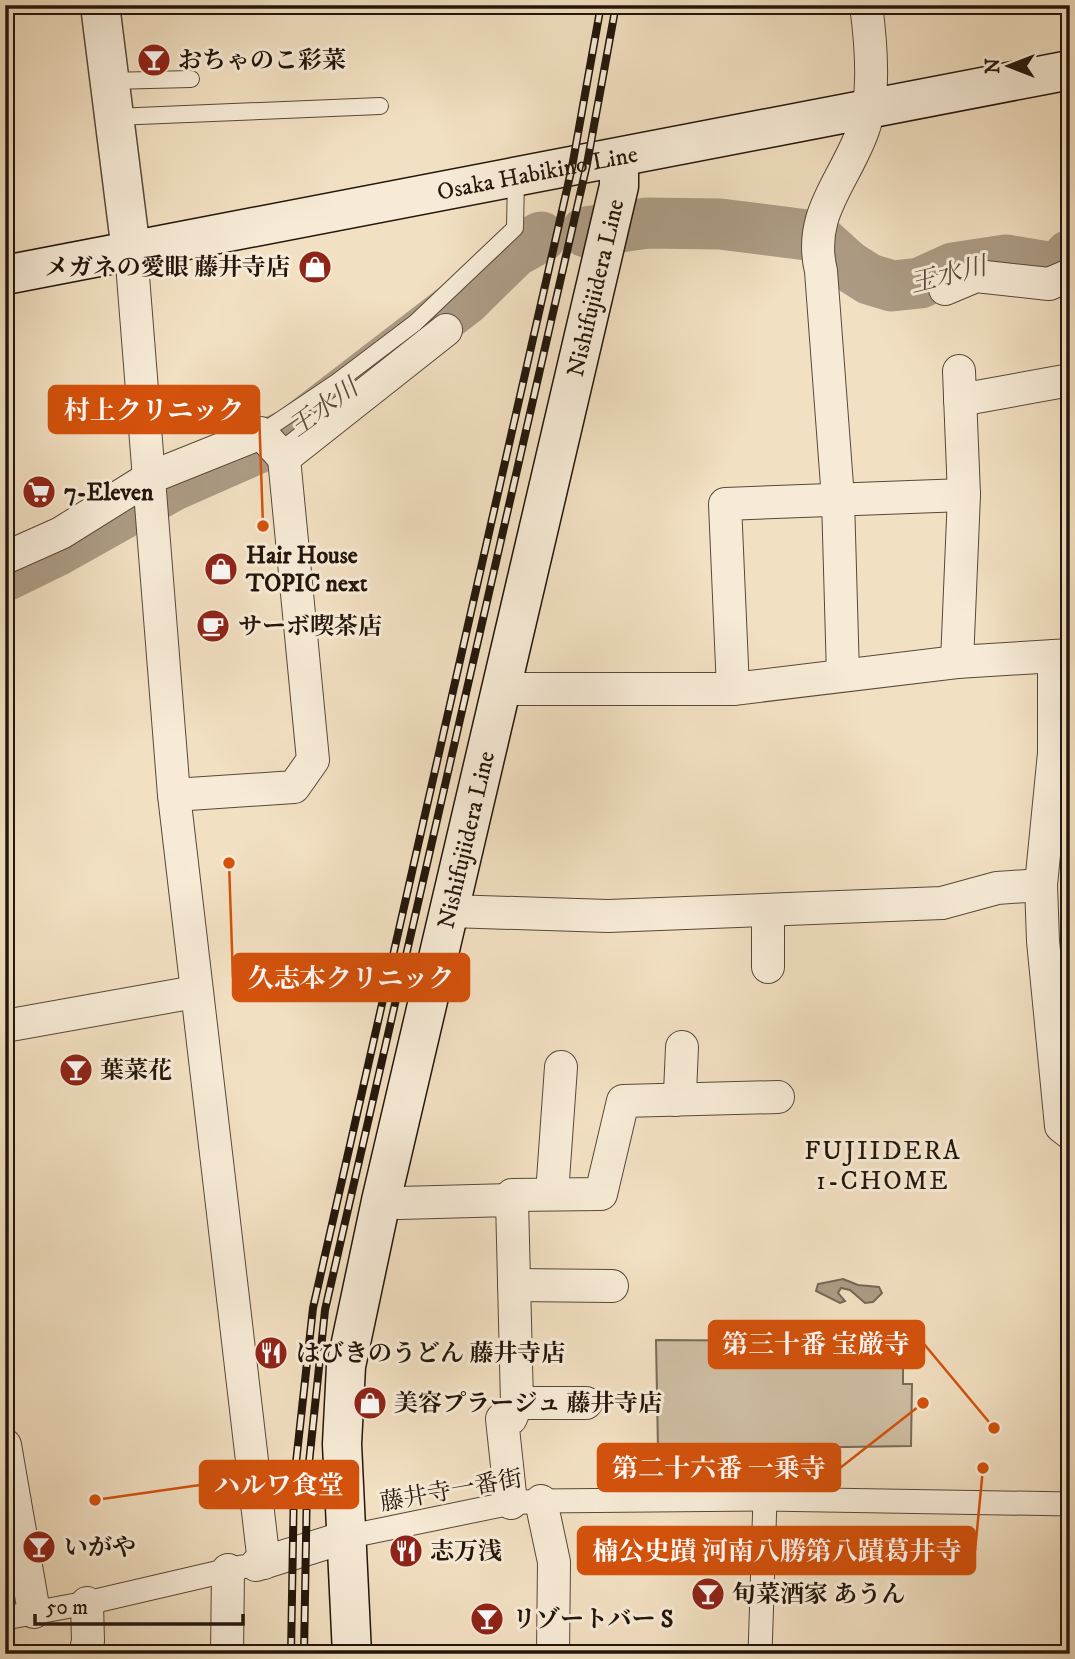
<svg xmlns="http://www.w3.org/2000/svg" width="1075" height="1659" viewBox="0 0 1075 1659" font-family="'IM FELL DW Pica','Noto Serif JP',serif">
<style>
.green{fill:#cfbea3;stroke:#796a57;stroke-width:2}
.water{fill:#ac9b84;stroke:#756654;stroke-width:2}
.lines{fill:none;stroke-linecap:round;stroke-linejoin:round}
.river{stroke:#ac9b84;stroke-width:51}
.service-casing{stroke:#574839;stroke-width:18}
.pedestrian-casing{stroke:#574839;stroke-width:25}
.minor-casing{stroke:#574839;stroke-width:34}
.tertiary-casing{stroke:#574839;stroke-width:41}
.secondary-casing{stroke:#23160b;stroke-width:41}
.service{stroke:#f7ebd7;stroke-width:16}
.pedestrian{stroke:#f7ebd7;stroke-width:23}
.minor{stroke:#f7ebd7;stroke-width:32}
.tertiary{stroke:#f7ebd7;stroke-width:38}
.secondary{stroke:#f7ebd7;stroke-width:38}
.rail-casing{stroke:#23160b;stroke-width:8}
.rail{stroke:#f7ebd7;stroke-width:5;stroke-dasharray:16;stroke-linecap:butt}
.labels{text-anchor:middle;stroke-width:6;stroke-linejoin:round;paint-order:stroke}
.poi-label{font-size:24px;font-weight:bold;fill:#23160b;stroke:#f7ebd7;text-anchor:start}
.street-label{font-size:24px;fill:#23160b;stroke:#f7ebd7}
.water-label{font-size:26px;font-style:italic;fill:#5a4b3b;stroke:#f7ebd7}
.neighbourhood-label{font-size:26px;letter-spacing:2px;fill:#23160b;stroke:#f7ebd7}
.leader{fill:none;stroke:#d4520c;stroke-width:2.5}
.callout-dot{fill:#d4520c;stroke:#f7ebd7;stroke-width:2.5}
.callout{fill:#d4520c;stroke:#d4520c;stroke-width:2.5}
.callout-label{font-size:26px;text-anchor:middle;font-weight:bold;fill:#fff}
</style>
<rect width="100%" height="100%" fill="#f2e0c2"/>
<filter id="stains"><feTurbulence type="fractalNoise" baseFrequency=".00286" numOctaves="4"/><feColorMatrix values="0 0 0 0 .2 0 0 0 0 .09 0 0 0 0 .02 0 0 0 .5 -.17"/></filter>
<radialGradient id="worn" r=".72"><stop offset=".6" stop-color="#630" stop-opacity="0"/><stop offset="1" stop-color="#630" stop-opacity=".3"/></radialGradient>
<path class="green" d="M 656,1340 L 903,1342 L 903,1384 L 912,1384 L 911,1446 L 658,1450 Z"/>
<path class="water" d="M 843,1279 L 858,1285 L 879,1287 L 882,1293 L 873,1302 L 865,1303 L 850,1290 L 841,1288 L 838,1293 L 845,1301 L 840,1303 L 816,1291 L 818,1284 Z"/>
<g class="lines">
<g class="river">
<path d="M 586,232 L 647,223 L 720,224 L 815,236 L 847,265 L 869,279 L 892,286 L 920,283 L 953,268 L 1006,260 L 1047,267 L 1061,265 L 1070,255"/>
<path d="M 5,576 L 58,550 L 172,486 L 292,433 L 465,300 L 514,252 L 541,237"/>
</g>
<defs>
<g id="service">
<path d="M 109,81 L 191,79"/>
<path d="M 114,117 L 380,106"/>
<path d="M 261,433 L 337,382 L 415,323 L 515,228 L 516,177"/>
</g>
<g id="pedestrian">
<path d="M 346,1537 L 511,1503 L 541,1501 L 765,1499 L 1070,1504"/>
<path d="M 5,1618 L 87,1603 L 242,1567"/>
<path d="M 760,1654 L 765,1499"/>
</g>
<g id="minor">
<path d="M 131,251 L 174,795 L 264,1563"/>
<path d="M 945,289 L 976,276 L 1049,284 L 1070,275"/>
<path d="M 960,400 L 1070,380"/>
<path d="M 5,558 L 61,533 L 149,478 L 261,433 L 284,458"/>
<path d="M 957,662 L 964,495 L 959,371"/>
<path d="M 843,675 L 838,499 L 821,271 C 807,214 845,181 863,130 C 876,95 871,42 866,5"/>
<path d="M 501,689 L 733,689 L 957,662 L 1070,655"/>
<path d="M 733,689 L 725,504 L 964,495"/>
<path d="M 174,795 L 294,787 L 313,760 L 284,458 L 446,330"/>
<path d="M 1041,885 L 1054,753 L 1054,656"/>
<path d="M 768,910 L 768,967"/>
<path d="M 450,911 L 608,916 L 942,903 L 997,888 L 1041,885 L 1043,941 L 1061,1126 L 1070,1133"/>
<path d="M 5,1026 L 195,992"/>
<path d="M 675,1100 L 680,1093 L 682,1047"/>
<path d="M 552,1194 L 561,1067"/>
<path d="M 512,1200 L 512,1195 L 601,1194 L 623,1101 L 778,1097"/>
<path d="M 381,1201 L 400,1203 L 512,1200 L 517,1403 L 511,1418 L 502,1419 L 511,1503"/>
<path d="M 514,1285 L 612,1286"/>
<path d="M 517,1403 L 586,1403"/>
<path d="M 5,1445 L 34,1612"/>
<path d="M 541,1501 L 554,1562 L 553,1654"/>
<path d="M 256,1565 L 346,1537"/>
<path d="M 85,1654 L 88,1641 L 87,1603"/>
<path d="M 227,1654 L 228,1570"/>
</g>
<path id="tertiary" d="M 100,5 L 131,251"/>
<g id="secondary">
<path id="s1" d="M 5,275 L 1070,70"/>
<path id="s2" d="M 352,1654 L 342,1444 L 346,1366 L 381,1201 L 619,186 L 619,158"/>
</g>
</defs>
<use href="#service" class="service-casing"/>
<use href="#pedestrian" class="pedestrian-casing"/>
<use href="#minor" class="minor-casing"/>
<use href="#tertiary" class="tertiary-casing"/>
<use href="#secondary" class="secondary-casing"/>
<use href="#service" class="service"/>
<use href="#pedestrian" class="pedestrian"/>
<use href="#minor" class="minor"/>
<use href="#tertiary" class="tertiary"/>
<use href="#secondary" class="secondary"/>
<defs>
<g id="rail">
<path d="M 291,1654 L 294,1481 L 313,1308 L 572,167 L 601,5"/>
<path d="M 304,1654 L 307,1482 L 325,1310 L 587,164 L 616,5"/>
</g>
</defs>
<use href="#rail" class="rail-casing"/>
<use href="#rail" class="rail"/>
</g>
<defs>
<symbol id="bar-disc" viewBox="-11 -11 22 22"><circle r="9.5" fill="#8f2418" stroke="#f7ebd7"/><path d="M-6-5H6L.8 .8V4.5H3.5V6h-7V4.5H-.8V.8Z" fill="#fff"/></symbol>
<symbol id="shop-disc" viewBox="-11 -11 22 22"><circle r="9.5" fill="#8f2418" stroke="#f7ebd7"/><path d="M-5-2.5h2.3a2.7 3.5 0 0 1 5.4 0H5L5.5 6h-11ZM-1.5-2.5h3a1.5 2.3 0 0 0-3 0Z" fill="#fff"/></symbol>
<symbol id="supermarket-disc" viewBox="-11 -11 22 22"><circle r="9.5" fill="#8f2418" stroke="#f7ebd7"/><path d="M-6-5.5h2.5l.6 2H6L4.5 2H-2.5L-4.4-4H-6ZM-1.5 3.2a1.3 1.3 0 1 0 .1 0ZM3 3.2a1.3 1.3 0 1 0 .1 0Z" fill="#fff"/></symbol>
<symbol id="cafe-disc" viewBox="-11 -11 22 22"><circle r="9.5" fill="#8f2418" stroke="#f7ebd7"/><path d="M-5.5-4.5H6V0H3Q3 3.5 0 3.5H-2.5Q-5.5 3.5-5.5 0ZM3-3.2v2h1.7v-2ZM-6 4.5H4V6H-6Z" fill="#fff"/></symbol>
<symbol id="restaurant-disc" viewBox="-11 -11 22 22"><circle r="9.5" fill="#8f2418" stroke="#f7ebd7"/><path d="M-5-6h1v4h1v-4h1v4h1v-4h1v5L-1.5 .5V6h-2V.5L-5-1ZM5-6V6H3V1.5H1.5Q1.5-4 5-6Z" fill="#fff"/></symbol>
</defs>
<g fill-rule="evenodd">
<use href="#bar-disc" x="135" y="41" width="38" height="38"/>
<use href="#shop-disc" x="296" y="248" width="38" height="38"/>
<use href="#supermarket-disc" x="20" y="473" width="38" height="38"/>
<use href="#shop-disc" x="202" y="550" width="38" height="38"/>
<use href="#cafe-disc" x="194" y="607" width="38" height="38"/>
<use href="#bar-disc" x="57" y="1051" width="38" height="38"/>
<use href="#restaurant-disc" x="252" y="1334" width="38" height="38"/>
<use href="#shop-disc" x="351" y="1384" width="38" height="38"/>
<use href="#bar-disc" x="20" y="1528" width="38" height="38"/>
<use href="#restaurant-disc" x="387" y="1532" width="38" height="38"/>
<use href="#bar-disc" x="689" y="1575" width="38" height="38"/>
<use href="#bar-disc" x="468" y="1600" width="38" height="38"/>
</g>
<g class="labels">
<g class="poi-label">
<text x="178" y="68">おちゃのこ彩菜</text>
<text x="290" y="275" text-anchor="end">メガネの愛眼 藤井寺店</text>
<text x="64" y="500">7-Eleven</text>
<text x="246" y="563">Hair House<tspan x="246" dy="28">TOPIC next</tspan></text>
<text x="238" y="634">サーボ喫茶店</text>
<text x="100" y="1078">葉菜花</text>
<text x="296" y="1361">はびきのうどん 藤井寺店</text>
<text x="394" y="1411">美容プラージュ 藤井寺店</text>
<text x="64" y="1555">いがや</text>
<text x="430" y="1559">志万浅</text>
<text x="732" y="1602">旬菜酒家 あうん</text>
<text x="512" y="1627">リゾートバー S</text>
</g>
<g class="street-label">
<text dy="8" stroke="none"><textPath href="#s1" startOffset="542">Osaka Habikino Line</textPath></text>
<text dy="8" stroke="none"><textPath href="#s2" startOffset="1395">Nishifujiidera Line</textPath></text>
<text dy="8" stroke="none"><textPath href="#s2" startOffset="828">Nishifujiidera Line</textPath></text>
<text transform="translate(451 1490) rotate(-10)" y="8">藤井寺一番街</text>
</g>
<g class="water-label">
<text transform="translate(948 274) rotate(-14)" y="9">王水川</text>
<text transform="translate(323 407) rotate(-36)" y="9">王水川</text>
</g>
<g class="neighbourhood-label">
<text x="883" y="1159">FUJIIDERA<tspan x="883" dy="30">1-CHOME</tspan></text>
</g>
</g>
<path class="leader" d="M263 526L259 410M229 863L233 978M994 1428L924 1344M923 1403L840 1468M95 1500L200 1485M983 1468L975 1551"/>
<g class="callout-dot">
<circle cx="263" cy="526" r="7"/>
<circle cx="229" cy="863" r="7"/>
<circle cx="994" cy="1428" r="7"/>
<circle cx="923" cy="1403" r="7"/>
<circle cx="95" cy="1500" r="7"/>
<circle cx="983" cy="1468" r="7"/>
</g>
<g class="callout">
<rect x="49" y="386" width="210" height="47" rx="7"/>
<rect x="233" y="954" width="236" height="47" rx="7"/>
<rect x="709" y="1321" width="215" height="47" rx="7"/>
<rect x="598" y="1444" width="242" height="47" rx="7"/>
<rect x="200" y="1461" width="158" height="47" rx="7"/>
<rect x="578" y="1527" width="397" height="47" rx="7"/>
</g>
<g class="callout-label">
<text x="154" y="419">村上クリニック</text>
<text x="351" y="987">久志本クリニック</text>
<text x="816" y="1353">第三十番 宝厳寺</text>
<text x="719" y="1477">第二十六番 一乗寺</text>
<text x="279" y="1494">ハルワ食堂</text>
<text x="777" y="1560">楠公史蹟 河南八勝第八蹟葛井寺</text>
</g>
<rect width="1075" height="1659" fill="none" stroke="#f2e0c2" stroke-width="28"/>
<rect x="7" y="7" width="1061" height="1645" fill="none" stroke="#23160b" stroke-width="3.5"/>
<rect x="14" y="14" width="1047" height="1631" fill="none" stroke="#23160b" stroke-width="2"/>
<g transform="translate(1009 66) rotate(270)" stroke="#f7ebd7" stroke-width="5" paint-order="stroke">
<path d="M0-5L12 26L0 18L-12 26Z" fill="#23160b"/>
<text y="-10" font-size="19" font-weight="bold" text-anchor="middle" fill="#23160b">N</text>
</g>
<path d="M35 1614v10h208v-10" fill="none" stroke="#23160b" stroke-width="3.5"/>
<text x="46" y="1614" font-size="21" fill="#23160b" stroke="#f7ebd7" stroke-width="5" paint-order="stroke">50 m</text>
<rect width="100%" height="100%" filter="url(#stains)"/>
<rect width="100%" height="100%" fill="url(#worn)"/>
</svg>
